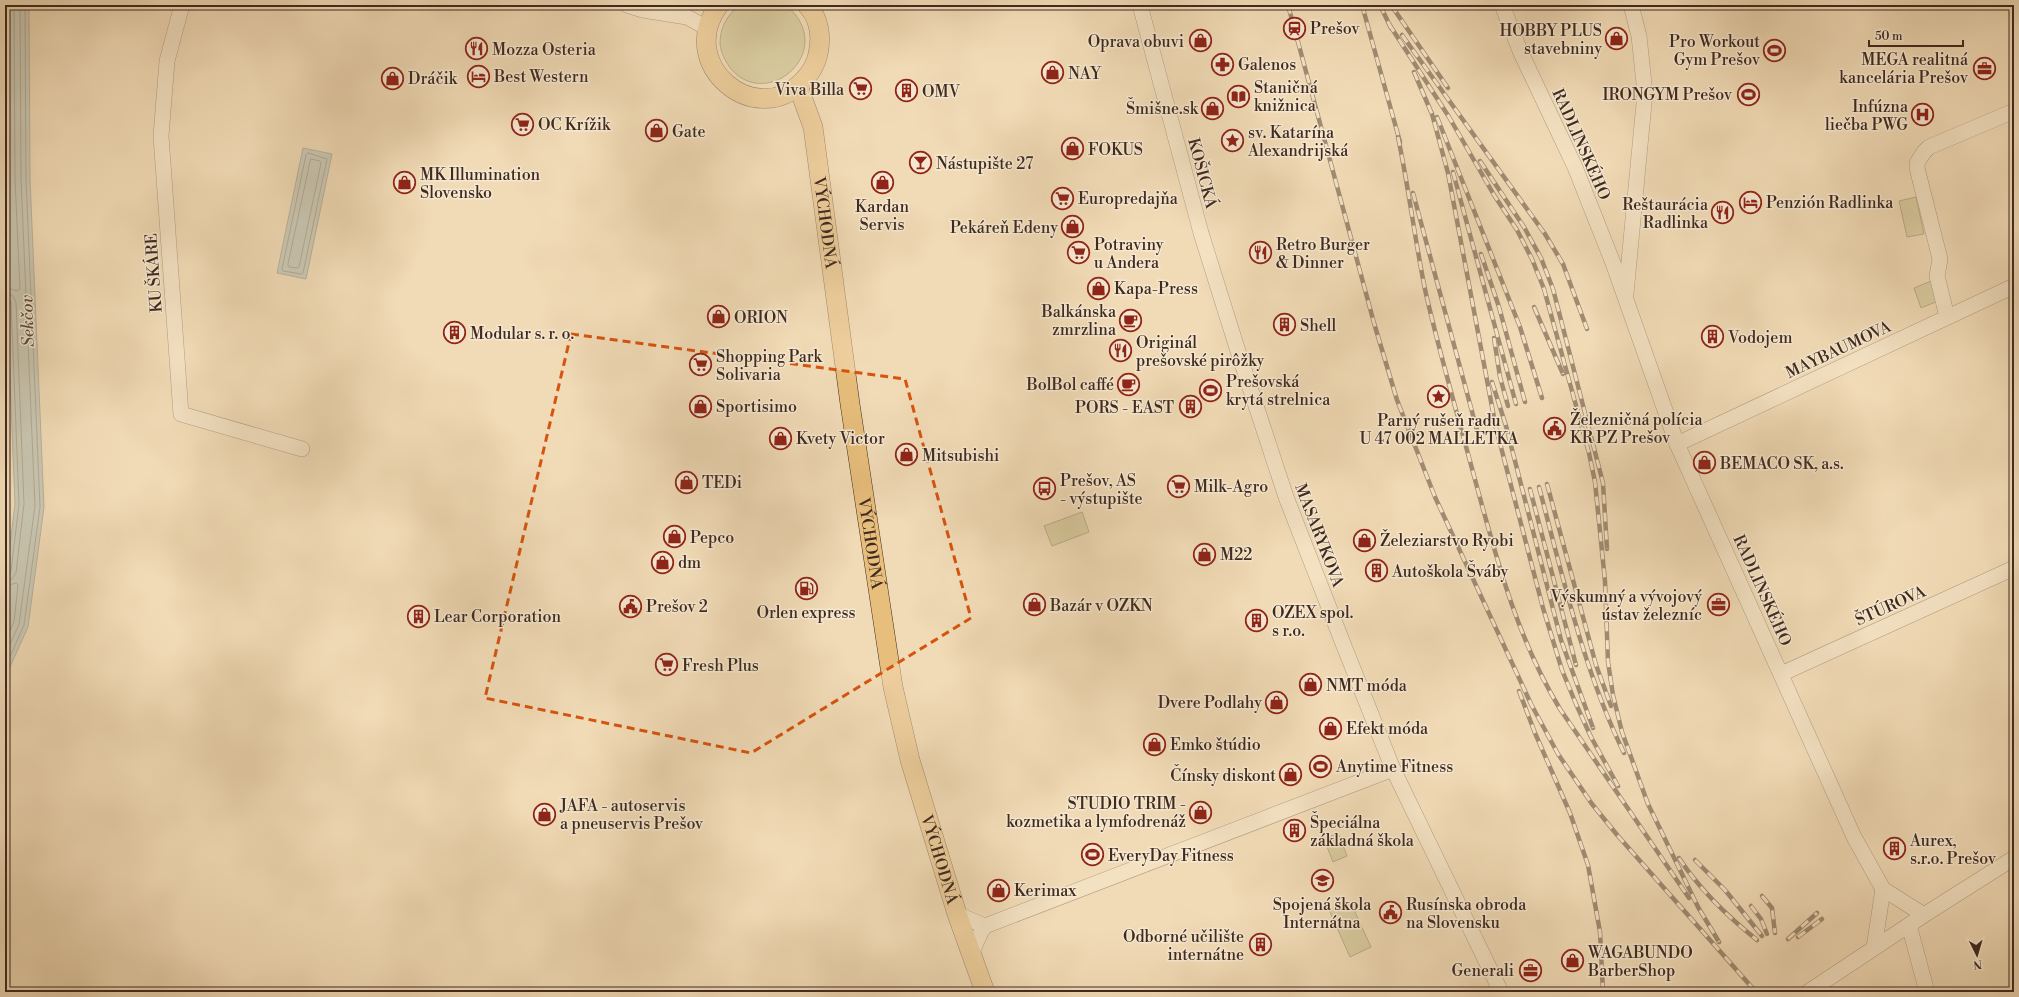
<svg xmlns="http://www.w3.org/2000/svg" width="2019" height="997" viewBox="0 0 2019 997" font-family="'Libre Bodoni',serif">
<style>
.green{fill:#c1be8a;stroke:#807455}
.water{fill:#9fb8b9;stroke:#797f7c}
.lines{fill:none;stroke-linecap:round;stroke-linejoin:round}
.shore{stroke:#6f716c;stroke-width:1}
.minor-casing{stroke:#6c5646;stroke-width:16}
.major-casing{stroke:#3f2a20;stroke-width:20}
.minor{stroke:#f6e8d0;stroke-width:15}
.major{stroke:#e8be7c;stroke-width:19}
.rail-casing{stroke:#3f2a20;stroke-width:4.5}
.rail{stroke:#f6e8d0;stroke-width:3;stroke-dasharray:9;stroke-linecap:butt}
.marked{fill:none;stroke:#d7540e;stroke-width:3;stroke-dasharray:8 5;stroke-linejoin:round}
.labels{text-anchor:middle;stroke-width:3;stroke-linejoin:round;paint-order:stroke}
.poi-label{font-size:16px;fill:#3f2a20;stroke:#f6e8d0;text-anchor:start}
.street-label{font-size:16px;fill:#3f2a20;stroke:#f6e8d0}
.water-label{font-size:17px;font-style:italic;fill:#574e46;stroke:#f6e8d0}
</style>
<rect width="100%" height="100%" fill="#f1dbb7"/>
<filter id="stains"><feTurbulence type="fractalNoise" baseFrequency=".005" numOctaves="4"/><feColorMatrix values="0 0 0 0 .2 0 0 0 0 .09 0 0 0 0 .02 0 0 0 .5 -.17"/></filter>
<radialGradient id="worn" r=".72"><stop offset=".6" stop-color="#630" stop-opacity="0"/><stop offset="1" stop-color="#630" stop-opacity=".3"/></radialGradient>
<g class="green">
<path d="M 740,5 L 786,5 C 839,50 768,112 731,69 C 725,61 721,53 720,44 C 720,27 727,15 740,5 Z"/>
<path d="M 1916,197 L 1924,234 L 1907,237 L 1899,201 Z"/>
<path d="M 1931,281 L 1938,301 L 1921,308 L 1914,288 Z"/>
<path d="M 1082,512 L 1089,532 L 1052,546 L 1044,526 Z"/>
<path d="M 1338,833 L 1347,856 L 1333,862 L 1324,839 Z"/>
<path d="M 1350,901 L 1371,947 L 1350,957 L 1329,910 Z"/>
</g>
<g class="water">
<path d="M 5,5 L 29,5 L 30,179 L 44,507 L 28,627 L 5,678 L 5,586 L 15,504 L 5,254 Z"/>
<path d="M 303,148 L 332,154 L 306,279 L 277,273 Z"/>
</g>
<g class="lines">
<g class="shore">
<path d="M 308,153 L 327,159 L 303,273 L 301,274 L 283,271 L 282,269 L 306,155 Z"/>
<path d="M 311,159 L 320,161 L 321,163 L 299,267 L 297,268 L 289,267 L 288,265 Z"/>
<path d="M 5,287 L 17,291 L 20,289 L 15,179 L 14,5"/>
<path d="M 5,293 L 12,295 L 16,302 L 24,504 L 16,573 L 12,579 L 5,580"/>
<path d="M 5,298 L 9,299 L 11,302 L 19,504 L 11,571 L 9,575 L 5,575"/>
<path d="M 5,586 L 16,583 L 18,585 L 14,622 L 5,641"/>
<path d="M 5,656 L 19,624 L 35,506 L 21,179 L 20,5"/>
<path d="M 5,668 L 24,625 L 40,507 L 26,179 L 25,5"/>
</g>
<defs>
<g id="minor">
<path d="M 182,5 L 167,61 L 161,136 L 181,414 L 302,449"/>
<path d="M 627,5 L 643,10 L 687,17 L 707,28"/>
<path d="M 1140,5 L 1201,233 L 1237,348 L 1286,497 L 1344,646 L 1393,769 L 1501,992"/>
<path d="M 1502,5 L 1521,53 L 1575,167 L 1613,263 L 1677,444 L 1854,837 L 1883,889 L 1924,915"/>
<path d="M 1626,293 L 1645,93 L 1639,36 L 1631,5"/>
<path d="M 1947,317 L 1937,276 L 1940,259 L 1917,168 L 1917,163 L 1924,152 L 1929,147 L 2014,111"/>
<path d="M 1677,444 L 2014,286"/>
<path d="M 1781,674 L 2014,568"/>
<path d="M 957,914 L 985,926 L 1393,769"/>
<path d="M 1909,925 L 1927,992"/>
<path d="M 1874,948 L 1883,889"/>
<path d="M 971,954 L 981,932 L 985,926"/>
<path d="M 1808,992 L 1924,915 L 2014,858"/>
</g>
<g id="major">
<path d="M 719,5 C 675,64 755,130 802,82 C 810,74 816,65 818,54 C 822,36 819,18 807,5"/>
<path id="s1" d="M 798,86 L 813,127 L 850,404 L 893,687 L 910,760 L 957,914 L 985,992"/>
</g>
</defs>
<use href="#minor" class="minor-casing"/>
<use href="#major" class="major-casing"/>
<use href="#minor" class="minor"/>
<use href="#major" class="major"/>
<defs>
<g id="rail">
<path d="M 1288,5 L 1374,323 L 1397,400 L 1435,497 L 1531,704 L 1558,754 L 1592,804 L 1618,836 L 1756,992"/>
<path d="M 1362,5 L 1400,142"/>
<path d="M 1380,5 L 1391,28"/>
<path d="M 1391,5 L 1448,88"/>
<path d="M 1389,24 L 1449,117 L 1494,195 L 1517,230 L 1532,259 L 1544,289 L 1589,453 L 1595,482 L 1605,581 L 1608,662 L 1613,695 L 1622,732 L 1648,804 L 1698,907 L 1719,942"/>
<path d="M 1402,35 L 1545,234 L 1563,264 L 1587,329"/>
<path d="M 1414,72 L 1432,114 L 1448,173 L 1496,428 L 1543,608 L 1562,670 L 1576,704 L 1591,737 L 1618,786"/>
<path d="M 1437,117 L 1520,327 L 1542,398"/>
<path d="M 1398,137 C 1409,189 1415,242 1426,294 C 1441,359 1460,423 1477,487 C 1498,564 1518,640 1560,709 L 1689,898"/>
<path d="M 1480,161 L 1524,227 L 1541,258 L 1553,289 L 1603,483 L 1607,549"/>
<path d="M 1453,172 L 1516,404"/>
<path d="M 1413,193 L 1477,430"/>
<path d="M 1481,254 L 1499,307 L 1525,402"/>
<path d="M 1534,307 L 1563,374"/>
<path d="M 1494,338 L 1500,377 L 1508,406"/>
<path d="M 1492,382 L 1506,426 L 1561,640 L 1593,728"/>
<path d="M 1547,484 L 1596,665 L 1611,706"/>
<path d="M 1539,487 C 1563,577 1583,669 1624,753"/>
<path d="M 1530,489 L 1576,665"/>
<path d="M 1519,691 L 1535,733 L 1570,813 L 1588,865 L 1600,932 L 1603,992"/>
<path d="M 1679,858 C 1700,890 1727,916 1757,940"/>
<path d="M 1695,860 L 1725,890 L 1762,936"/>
<path d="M 1762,896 L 1772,908 L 1775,933"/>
<path d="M 1751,906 L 1761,919 L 1767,934"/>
<path d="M 1798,937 L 1822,919"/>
<path d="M 1788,939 L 1817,913"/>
</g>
</defs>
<use href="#rail" class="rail-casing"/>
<use href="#rail" class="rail"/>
</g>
<path d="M0 0H2019V997H0ZM 571,334 L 905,379 L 971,618 L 751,753 L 485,698 Z" fill="#f1dbb7" fill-opacity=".55" fill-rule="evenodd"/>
<path class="marked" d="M 571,334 L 905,379 L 971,618 L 751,753 L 485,698 Z"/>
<defs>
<symbol id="station-ring" viewBox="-11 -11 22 22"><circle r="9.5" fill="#f6e8d0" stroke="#8f2418" stroke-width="1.5"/><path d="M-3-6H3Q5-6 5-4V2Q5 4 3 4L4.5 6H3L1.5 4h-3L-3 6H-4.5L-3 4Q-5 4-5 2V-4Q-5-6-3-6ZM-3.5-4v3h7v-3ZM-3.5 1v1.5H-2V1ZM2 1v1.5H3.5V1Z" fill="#8f2418"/></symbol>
<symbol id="shop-ring" viewBox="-11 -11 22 22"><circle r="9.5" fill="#f6e8d0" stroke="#8f2418" stroke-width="1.5"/><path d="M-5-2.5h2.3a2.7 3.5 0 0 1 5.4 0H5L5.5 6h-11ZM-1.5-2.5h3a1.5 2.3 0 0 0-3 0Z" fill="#8f2418"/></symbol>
<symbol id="restaurant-ring" viewBox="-11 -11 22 22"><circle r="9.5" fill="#f6e8d0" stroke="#8f2418" stroke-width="1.5"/><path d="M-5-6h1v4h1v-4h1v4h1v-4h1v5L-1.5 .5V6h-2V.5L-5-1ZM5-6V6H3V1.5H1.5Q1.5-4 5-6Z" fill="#8f2418"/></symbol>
<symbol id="stadium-ring" viewBox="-11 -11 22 22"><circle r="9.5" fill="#f6e8d0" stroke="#8f2418" stroke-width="1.5"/><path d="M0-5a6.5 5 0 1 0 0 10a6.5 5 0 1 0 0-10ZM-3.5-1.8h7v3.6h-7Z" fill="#8f2418"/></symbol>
<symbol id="pharmacy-ring" viewBox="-11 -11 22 22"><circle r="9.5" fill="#f6e8d0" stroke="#8f2418" stroke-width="1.5"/><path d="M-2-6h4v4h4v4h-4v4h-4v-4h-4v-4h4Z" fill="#8f2418"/></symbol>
<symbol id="office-ring" viewBox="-11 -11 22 22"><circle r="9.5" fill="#f6e8d0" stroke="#8f2418" stroke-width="1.5"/><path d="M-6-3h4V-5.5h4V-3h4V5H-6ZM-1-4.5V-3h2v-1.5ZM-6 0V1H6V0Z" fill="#8f2418"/></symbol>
<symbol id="hotel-ring" viewBox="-11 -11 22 22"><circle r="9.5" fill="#f6e8d0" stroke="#8f2418" stroke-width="1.5"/><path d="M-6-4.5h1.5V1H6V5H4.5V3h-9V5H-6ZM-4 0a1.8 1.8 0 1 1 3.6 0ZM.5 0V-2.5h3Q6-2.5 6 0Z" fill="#8f2418"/></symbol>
<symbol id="supermarket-ring" viewBox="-11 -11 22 22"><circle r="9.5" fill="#f6e8d0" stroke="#8f2418" stroke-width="1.5"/><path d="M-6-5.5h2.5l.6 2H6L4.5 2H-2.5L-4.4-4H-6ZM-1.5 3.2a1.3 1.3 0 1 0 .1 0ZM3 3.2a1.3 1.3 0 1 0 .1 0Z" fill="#8f2418"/></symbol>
<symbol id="building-ring" viewBox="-11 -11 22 22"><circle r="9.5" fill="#f6e8d0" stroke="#8f2418" stroke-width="1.5"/><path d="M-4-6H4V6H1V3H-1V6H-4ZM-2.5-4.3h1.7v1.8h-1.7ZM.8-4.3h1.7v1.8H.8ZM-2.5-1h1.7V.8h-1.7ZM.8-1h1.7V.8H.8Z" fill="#8f2418"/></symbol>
<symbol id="library-ring" viewBox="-11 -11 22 22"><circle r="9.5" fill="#f6e8d0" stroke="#8f2418" stroke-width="1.5"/><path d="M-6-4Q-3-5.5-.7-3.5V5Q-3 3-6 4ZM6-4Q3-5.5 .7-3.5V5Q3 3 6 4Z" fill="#8f2418"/></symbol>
<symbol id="hospital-ring" viewBox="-11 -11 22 22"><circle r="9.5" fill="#f6e8d0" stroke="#8f2418" stroke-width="1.5"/><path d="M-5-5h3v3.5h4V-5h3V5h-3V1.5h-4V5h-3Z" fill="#8f2418"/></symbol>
<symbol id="sight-ring" viewBox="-11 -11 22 22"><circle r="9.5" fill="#f6e8d0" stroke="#8f2418" stroke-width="1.5"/><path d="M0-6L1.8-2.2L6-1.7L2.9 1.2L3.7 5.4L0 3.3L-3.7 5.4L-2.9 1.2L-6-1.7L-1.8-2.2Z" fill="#8f2418"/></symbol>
<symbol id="bar-ring" viewBox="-11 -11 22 22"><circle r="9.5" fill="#f6e8d0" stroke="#8f2418" stroke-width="1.5"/><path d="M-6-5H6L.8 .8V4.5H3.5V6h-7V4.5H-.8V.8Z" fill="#8f2418"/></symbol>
<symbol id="cafe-ring" viewBox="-11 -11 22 22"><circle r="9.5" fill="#f6e8d0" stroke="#8f2418" stroke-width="1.5"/><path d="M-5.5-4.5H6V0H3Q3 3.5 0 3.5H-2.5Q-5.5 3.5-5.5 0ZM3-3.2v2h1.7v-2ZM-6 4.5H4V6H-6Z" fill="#8f2418"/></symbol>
<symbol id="civic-ring" viewBox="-11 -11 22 22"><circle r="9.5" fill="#f6e8d0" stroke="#8f2418" stroke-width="1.5"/><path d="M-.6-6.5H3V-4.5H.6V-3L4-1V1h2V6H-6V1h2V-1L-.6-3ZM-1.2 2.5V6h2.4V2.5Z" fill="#8f2418"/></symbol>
<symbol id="bus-ring" viewBox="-11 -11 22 22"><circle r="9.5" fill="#f6e8d0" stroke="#8f2418" stroke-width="1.5"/><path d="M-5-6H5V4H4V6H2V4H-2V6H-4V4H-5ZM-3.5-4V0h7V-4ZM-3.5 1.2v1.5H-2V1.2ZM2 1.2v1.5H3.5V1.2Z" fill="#8f2418"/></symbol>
<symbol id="fuel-ring" viewBox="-11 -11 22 22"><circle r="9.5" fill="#f6e8d0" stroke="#8f2418" stroke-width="1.5"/><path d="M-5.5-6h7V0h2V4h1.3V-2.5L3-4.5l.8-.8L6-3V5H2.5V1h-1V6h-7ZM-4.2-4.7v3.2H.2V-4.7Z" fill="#8f2418"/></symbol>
<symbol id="school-ring" viewBox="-11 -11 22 22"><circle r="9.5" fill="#f6e8d0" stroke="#8f2418" stroke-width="1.5"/><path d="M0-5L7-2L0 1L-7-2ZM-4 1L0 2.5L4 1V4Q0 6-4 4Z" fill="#8f2418"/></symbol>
</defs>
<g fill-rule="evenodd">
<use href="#station-ring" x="1282" y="16" width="25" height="25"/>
<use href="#shop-ring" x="1604" y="26" width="25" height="25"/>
<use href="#shop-ring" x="1188" y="28" width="25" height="25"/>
<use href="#restaurant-ring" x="464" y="36" width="25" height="25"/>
<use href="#stadium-ring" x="1762" y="38" width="25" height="25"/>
<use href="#pharmacy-ring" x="1210" y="52" width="25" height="25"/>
<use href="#office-ring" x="1972" y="56" width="25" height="25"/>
<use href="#shop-ring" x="1040" y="60" width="25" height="25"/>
<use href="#hotel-ring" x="466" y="64" width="25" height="25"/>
<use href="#shop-ring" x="380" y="66" width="25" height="25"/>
<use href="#supermarket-ring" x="848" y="76" width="25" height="25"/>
<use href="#building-ring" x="894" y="78" width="25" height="25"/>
<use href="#stadium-ring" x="1736" y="82" width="25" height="25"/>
<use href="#library-ring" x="1226" y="84" width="25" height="25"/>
<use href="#shop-ring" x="1200" y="96" width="25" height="25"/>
<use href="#hospital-ring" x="1910" y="102" width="25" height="25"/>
<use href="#supermarket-ring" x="510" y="112" width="25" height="25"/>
<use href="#shop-ring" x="644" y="118" width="25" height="25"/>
<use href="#sight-ring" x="1220" y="128" width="25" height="25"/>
<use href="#shop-ring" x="1060" y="136" width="25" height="25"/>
<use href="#bar-ring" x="908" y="150" width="25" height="25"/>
<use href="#shop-ring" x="392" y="170" width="25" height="25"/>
<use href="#shop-ring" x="870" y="170" width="25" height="25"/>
<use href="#supermarket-ring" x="1050" y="186" width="25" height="25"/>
<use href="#hotel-ring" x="1738" y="190" width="25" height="25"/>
<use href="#restaurant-ring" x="1710" y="200" width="25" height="25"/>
<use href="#shop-ring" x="1060" y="214" width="25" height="25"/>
<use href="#supermarket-ring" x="1066" y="240" width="25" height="25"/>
<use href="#restaurant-ring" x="1248" y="240" width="25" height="25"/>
<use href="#shop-ring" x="1086" y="276" width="25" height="25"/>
<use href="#shop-ring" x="706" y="304" width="25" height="25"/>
<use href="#cafe-ring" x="1118" y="308" width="25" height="25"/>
<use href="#building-ring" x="1272" y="312" width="25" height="25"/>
<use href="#building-ring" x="442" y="320" width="25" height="25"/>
<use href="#building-ring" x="1700" y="324" width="25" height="25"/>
<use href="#restaurant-ring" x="1108" y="338" width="25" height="25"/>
<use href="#supermarket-ring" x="688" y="352" width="25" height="25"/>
<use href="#cafe-ring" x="1116" y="372" width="25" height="25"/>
<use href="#stadium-ring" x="1198" y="378" width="25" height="25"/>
<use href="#sight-ring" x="1426" y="384" width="25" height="25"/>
<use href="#shop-ring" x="688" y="394" width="25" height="25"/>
<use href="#building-ring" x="1178" y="394" width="25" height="25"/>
<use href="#civic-ring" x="1542" y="416" width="25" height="25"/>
<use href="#shop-ring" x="768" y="426" width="25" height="25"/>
<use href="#shop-ring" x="894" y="442" width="25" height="25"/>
<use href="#shop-ring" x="1692" y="450" width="25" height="25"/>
<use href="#shop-ring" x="674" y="470" width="25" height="25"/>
<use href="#supermarket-ring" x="1166" y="474" width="25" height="25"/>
<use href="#bus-ring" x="1032" y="476" width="25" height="25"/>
<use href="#shop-ring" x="662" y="524" width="25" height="25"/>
<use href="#shop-ring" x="1352" y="528" width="25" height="25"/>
<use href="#shop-ring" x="1192" y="542" width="25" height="25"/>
<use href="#shop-ring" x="650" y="550" width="25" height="25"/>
<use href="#building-ring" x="1364" y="558" width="25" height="25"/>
<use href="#fuel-ring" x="794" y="576" width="25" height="25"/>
<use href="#shop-ring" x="1022" y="592" width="25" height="25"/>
<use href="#office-ring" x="1706" y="592" width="25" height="25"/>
<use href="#civic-ring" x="618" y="594" width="25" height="25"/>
<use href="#building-ring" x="406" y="604" width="25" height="25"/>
<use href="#building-ring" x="1244" y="608" width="25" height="25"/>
<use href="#supermarket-ring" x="654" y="652" width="25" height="25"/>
<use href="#shop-ring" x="1298" y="672" width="25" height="25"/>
<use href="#shop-ring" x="1264" y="690" width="25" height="25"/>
<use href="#shop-ring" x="1318" y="716" width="25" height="25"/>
<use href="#shop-ring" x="1142" y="732" width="25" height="25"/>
<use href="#stadium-ring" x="1308" y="754" width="25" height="25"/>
<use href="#shop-ring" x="1278" y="762" width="25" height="25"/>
<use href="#shop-ring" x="1188" y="800" width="25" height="25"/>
<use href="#shop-ring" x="532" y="802" width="25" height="25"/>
<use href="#building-ring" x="1282" y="818" width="25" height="25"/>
<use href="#building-ring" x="1882" y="836" width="25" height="25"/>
<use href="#stadium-ring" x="1080" y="842" width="25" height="25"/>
<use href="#school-ring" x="1310" y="868" width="25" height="25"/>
<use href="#shop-ring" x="986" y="878" width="25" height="25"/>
<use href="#civic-ring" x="1378" y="900" width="25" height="25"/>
<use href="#building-ring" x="1248" y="932" width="25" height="25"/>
<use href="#shop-ring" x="1560" y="948" width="25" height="25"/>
<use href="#office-ring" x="1518" y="958" width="25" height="25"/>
</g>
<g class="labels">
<g class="poi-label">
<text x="1310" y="34">Prešov</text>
<text x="1602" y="36" text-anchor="end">HOBBY PLUS<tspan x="1602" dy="18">stavebniny</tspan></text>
<text x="1184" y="47" text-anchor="end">Oprava obuvi</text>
<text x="1760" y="47" text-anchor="end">Pro Workout<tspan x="1760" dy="18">Gym Prešov</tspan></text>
<text x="492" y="55">Mozza Osteria</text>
<text x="1968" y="65" text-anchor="end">MEGA realitná<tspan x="1968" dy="18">kancelária Prešov</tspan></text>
<text x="1238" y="70">Galenos</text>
<text x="1068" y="79">NAY</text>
<text x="494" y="82">Best Western</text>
<text x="408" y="84">Dráčik</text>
<text x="1254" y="93">Staničná<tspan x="1254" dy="18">knižnica</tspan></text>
<text x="844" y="95" text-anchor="end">Viva Billa</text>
<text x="922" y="97">OMV</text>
<text x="1732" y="100" text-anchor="end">IRONGYM Prešov</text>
<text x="1908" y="112" text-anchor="end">Infúzna<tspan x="1908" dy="18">liečba PWG</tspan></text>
<text x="1198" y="114" text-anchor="end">Šmišne.sk</text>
<text x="538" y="130">OC Krížik</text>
<text x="672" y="137">Gate</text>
<text x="1248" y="138">sv. Katarína<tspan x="1248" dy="18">Alexandrijská</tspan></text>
<text x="1088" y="155">FOKUS</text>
<text x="936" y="169">Nástupište 27</text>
<text x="420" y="180">MK Illumination<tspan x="420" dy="18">Slovensko</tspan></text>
<text x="1078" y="204">Europredajňa</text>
<text x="1766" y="208">Penzión Radlinka</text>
<text x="1708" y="210" text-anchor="end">Reštaurácia<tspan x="1708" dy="18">Radlinka</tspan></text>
<text x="882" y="212" text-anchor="middle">Kardan<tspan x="882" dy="18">Servis</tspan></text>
<text x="1058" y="233" text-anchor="end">Pekáreň Edeny</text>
<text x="1094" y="250">Potraviny<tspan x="1094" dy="18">u Andera</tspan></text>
<text x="1276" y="250">Retro Burger<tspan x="1276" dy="18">&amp; Dinner</tspan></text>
<text x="1114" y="294">Kapa-Press</text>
<text x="1116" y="317" text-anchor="end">Balkánska<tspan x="1116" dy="18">zmrzlina</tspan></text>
<text x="734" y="323">ORION</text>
<text x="1300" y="331">Shell</text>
<text x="470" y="339">Modular s. r. o.</text>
<text x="1728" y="343">Vodojem</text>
<text x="1136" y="348">Originál<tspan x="1136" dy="18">prešovské pirôžky</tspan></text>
<text x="716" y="362">Shopping Park<tspan x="716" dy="18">Solivaria</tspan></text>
<text x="1226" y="387">Prešovská<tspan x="1226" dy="18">krytá strelnica</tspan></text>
<text x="1114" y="390" text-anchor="end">BolBol caffé</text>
<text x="716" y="412">Sportisimo</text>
<text x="1174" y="413" text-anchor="end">PORS - EAST</text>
<text x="1570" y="425">Železničná polícia<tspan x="1570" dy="18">KR PZ Prešov</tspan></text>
<text x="1439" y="426" text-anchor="middle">Parný rušeň radu<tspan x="1439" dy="18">U 47 002 MALLETKA</tspan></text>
<text x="796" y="444">Kvety Victor</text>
<text x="922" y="461">Mitsubishi</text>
<text x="1720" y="469">BEMACO SK, a.s.</text>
<text x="1060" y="486">Prešov, AS<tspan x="1060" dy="18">- výstupište</tspan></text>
<text x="702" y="488">TEDi</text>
<text x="1194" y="492">Milk-Agro</text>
<text x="690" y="543">Pepco</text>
<text x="1380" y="546">Železiarstvo Ryobi</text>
<text x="1220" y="560">M22</text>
<text x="678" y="568">dm</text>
<text x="1392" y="577">Autoškola Šváby</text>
<text x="1702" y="602" text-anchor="end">Výskumný a vývojový<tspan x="1702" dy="18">ústav železníc</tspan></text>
<text x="1050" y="611">Bazár v OZKN</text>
<text x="646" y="612">Prešov 2</text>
<text x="806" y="618" text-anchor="middle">Orlen express</text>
<text x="1272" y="618">OZEX spol.<tspan x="1272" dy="18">s r.o.</tspan></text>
<text x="434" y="622">Lear Corporation</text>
<text x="682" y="671">Fresh Plus</text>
<text x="1326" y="691">NMT móda</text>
<text x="1262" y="708" text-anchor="end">Dvere Podlahy</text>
<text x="1346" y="734">Efekt móda</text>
<text x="1170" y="750">Emko štúdio</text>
<text x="1336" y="772">Anytime Fitness</text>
<text x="1276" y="781" text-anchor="end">Čínsky diskont</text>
<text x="1186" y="809" text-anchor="end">STUDIO TRIM -<tspan x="1186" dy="18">kozmetika a lymfodrenáž</tspan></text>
<text x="560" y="811">JAFA - autoservis<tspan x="560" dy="18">a pneuservis Prešov</tspan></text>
<text x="1310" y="828">Špeciálna<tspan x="1310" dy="18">základná škola</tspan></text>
<text x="1910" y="846">Aurex,<tspan x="1910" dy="18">s.r.o. Prešov</tspan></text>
<text x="1108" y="861">EveryDay Fitness</text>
<text x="1014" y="896">Kerimax</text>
<text x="1322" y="910" text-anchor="middle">Spojená škola<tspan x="1322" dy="18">Internátna</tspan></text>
<text x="1406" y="910">Rusínska obroda<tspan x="1406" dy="18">na Slovensku</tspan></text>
<text x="1244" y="942" text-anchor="end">Odborné učilište<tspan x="1244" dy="18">internátne</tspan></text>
<text x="1588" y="958">WAGABUNDO<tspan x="1588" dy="18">BarberShop</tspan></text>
<text x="1514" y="976" text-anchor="end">Generali</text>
</g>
<g class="street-label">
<text transform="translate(1582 144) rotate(66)" y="6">RADLINSKÉHO</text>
<text transform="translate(1203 173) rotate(75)" y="6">KOŠICKÁ</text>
<text dy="6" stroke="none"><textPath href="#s1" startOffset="140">VÝCHODNÁ</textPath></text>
<text transform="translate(153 273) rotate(-94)" y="6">KU ŠKÁRE</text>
<text transform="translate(1838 349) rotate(-25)" y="6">MAYBAUMOVA</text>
<text transform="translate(1320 535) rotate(69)" y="6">MASARYKOVA</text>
<text dy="6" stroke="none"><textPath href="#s1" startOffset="464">VÝCHODNÁ</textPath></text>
<text transform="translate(1763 590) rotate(66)" y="6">RADLINSKÉHO</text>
<text transform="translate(1890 605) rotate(-24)" y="6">ŠTÚROVA</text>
<text dy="6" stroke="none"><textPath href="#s1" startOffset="788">VÝCHODNÁ</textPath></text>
</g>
<g class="water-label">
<text transform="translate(27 321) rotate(-92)" y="6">Sekčov</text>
</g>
</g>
<rect width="2019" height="997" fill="none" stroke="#f1dbb7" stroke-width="20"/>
<rect x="6" y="6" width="2007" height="985" fill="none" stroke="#3f2a20" stroke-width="2"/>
<rect x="10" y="10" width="1999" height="977" fill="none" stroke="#3f2a20"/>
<g transform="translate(1977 955) rotate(175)" stroke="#f6e8d0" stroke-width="3" paint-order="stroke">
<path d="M0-3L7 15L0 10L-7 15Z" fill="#3f2a20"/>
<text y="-6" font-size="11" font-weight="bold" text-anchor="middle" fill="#3f2a20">N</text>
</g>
<path d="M1869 40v6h94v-6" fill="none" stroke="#3f2a20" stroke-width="2"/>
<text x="1875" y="40" font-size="12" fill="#3f2a20" stroke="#f6e8d0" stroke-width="3" paint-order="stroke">50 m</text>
<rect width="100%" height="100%" filter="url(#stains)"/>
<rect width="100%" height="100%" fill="url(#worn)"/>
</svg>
